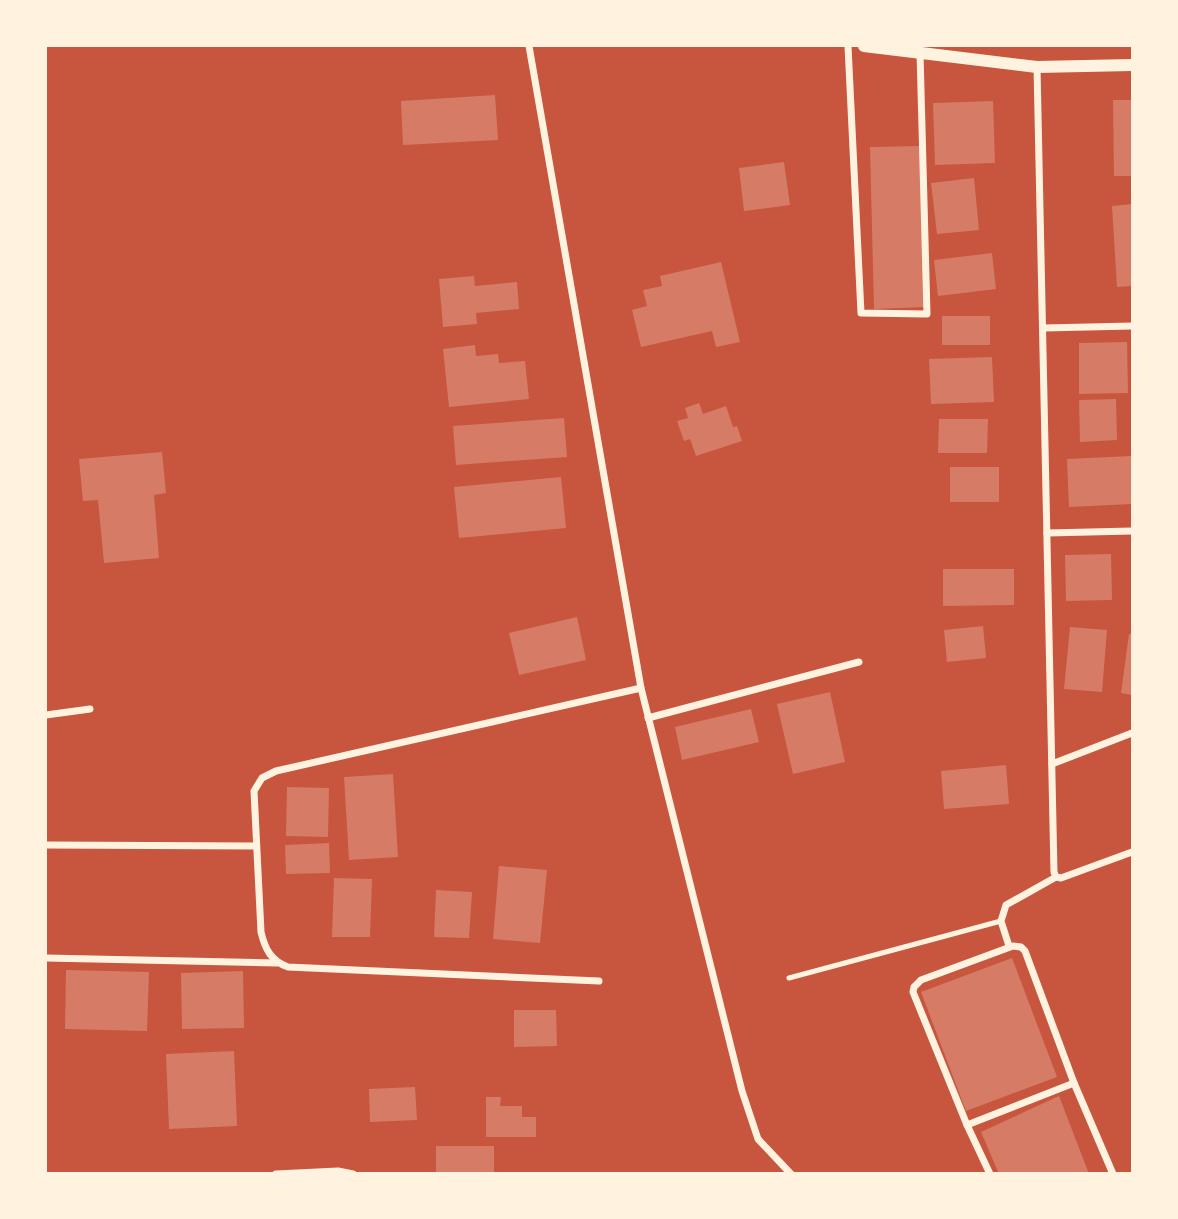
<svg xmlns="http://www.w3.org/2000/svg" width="1178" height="1219" viewBox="0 0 1178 1219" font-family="Lato,sans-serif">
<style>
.building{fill:#d67c66}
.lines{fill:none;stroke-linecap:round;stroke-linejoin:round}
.service{stroke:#fff3e0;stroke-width:5}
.minor{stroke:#fff3e0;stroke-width:7}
.tertiary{stroke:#fff3e0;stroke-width:12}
</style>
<rect width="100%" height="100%" fill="#c8553d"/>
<g class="building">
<path d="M 495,95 L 498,140 L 403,145 L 401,101 Z"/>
<path d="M 1113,100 L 1132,100 L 1132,176 L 1114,176 Z"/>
<path d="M 993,101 L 995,163 L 935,165 L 933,103 Z"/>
<path d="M 920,146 L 925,307 L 874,309 L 870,147 Z"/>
<path d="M 784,162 L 790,205 L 744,211 L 739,168 Z"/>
<path d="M 974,178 L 979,230 L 937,234 L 931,183 Z"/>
<path d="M 1132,204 L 1132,286 L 1117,287 L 1112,206 Z"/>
<path d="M 992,253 L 996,289 L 938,296 L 934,260 Z"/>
<path d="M 721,262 L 740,342 L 716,347 L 712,331 L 641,347 L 632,310 L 647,306 L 643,290 L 662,286 L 660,276 Z"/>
<path d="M 474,276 L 475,286 L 517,282 L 519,309 L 476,313 L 477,324 L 443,327 L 439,279 Z"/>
<rect x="942" y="316" width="48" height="29"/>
<path d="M 1127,342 L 1128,393 L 1079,394 L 1079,343 Z"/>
<path d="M 475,345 L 476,356 L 498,354 L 499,363 L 525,361 L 529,399 L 449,407 L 443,349 Z"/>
<path d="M 992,357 L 994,402 L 931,404 L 929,359 Z"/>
<path d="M 1116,399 L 1117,440 L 1080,442 L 1079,400 Z"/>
<path d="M 699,403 L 703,414 L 726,406 L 733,427 L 737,426 L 742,441 L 696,456 L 690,439 L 684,441 L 677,421 L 688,418 L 685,408 Z"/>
<path d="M 564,418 L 567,457 L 456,465 L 453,426 Z"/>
<path d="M 939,419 L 988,419 L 987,453 L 938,453 Z"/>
<path d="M 162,452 L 166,493 L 154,495 L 159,558 L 104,563 L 98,500 L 83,501 L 79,459 Z"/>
<path d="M 1132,456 L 1132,504 L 1069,507 L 1067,459 Z"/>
<rect x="950" y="467" width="49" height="35"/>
<path d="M 561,477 L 566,528 L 459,538 L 454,487 Z"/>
<path d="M 1111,554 L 1112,600 L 1066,601 L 1065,555 Z"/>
<path d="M 943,569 L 1014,569 L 1014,605 L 943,606 Z"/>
<path d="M 577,617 L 586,660 L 519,675 L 509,633 Z"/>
<path d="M 983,626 L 986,658 L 947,662 L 944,630 Z"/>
<path d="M 1070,627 L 1107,630 L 1102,692 L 1064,689 Z"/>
<path d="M 1129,634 L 1132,634 L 1132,695 L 1121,693 Z"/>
<path d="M 830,692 L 845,762 L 793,774 L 777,704 Z"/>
<path d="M 751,709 L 759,742 L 682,760 L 675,727 Z"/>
<path d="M 1006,765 L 1009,804 L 944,809 L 941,771 Z"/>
<path d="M 393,774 L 398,857 L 349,860 L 344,777 Z"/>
<path d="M 287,787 L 329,788 L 328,837 L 286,836 Z"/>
<path d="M 329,843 L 330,873 L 286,874 L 285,845 Z"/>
<path d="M 499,866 L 547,870 L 540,943 L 493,939 Z"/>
<path d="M 334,878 L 372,879 L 370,937 L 332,937 Z"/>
<path d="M 436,890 L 472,892 L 469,938 L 434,937 Z"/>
<path d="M 1012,958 L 1057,1077 L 966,1111 L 921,992 Z"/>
<path d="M 66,970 L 149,972 L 147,1031 L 65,1029 Z"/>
<path d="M 243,971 L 244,1028 L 182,1029 L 181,973 Z"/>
<path d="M 514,1010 L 556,1010 L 557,1046 L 514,1047 Z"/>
<path d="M 234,1051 L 237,1126 L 169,1129 L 166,1054 Z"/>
<path d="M 415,1087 L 417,1120 L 370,1122 L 369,1089 Z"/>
<path d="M 1059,1096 L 1089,1174 L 999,1174 L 981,1132 Z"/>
<path d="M 486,1097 L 501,1097 L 500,1106 L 522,1106 L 522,1117 L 536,1117 L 536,1137 L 486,1137 Z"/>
<rect x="436" y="1146" width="58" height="28"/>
</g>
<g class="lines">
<path class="service" d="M 789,978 L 1001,921"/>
<g class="minor">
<path d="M 529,46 L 641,688 L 742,1091 L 758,1139 L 791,1174"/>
<path d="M 848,46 L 861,313 L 927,314 L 920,53"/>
<path d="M 1037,67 L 1054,872 L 1056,877"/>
<path d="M 1044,328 L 1132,326"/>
<path d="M 1047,533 L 1132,531"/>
<path d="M 46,715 L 90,709"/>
<path d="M 648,718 L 859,662"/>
<path d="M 1052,764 L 1132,733"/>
<path d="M 46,845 L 256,846"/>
<path d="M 1009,946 L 1001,921 L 1006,905 L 1056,877 L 1061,878 L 1132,852"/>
<path d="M 46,958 L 277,963"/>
<path d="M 599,981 L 288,967 C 271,961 265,949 261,932 L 254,791 L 262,778 L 276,771 L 641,688"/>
<path d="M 967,1125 L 1074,1083"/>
<path d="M 276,1174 L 338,1171 L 353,1174"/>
<path d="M 990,1174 L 967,1125 L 913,992 L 914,987 L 921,980 L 1013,946 L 1021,947 L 1025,951 L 1074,1083 L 1113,1174"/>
</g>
<path class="tertiary" d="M 864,46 L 1037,67 L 1132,65"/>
</g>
<rect width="1178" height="1219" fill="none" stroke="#fff3e0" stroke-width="94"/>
</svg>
